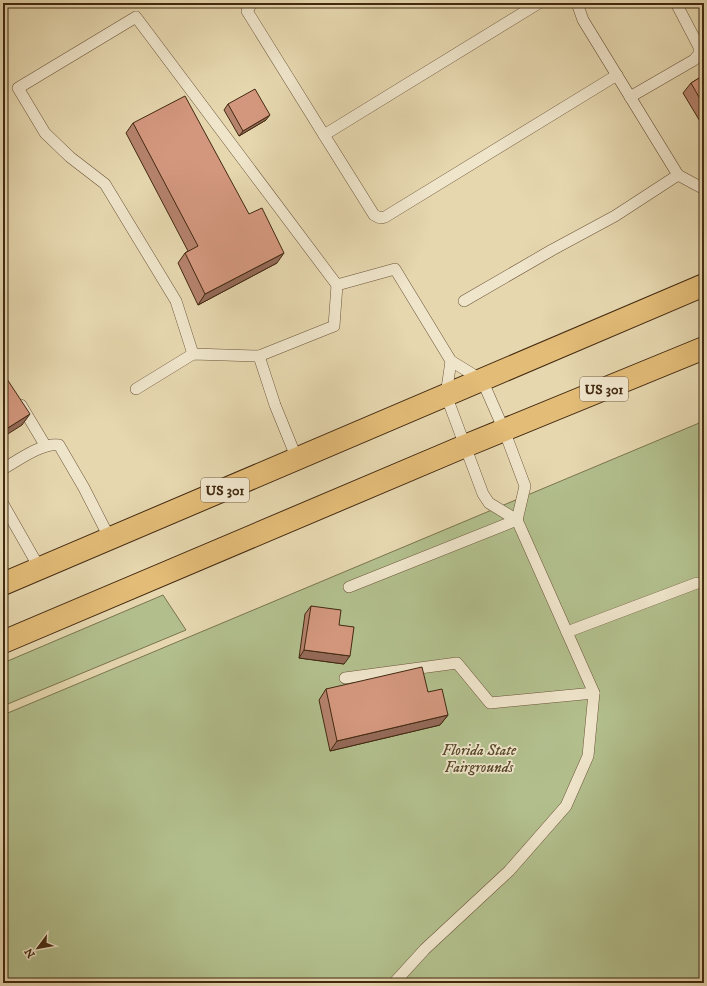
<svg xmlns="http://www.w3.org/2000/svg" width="707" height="986" viewBox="0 0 707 986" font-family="'IM FELL DW Pica',serif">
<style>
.green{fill:#b2bf8d;stroke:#7a744e}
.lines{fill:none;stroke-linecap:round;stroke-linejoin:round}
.lane-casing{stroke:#6b5438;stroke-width:12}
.primary-casing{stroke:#422910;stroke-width:24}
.lane{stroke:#efe5cb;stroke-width:11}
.primary{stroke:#e3bc78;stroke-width:22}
.wall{fill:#b5826c;stroke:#422910}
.shaded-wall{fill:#946a58;stroke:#422910}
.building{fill:#d3977e;stroke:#422910}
.labels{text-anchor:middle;stroke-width:3.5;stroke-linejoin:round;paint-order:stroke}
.shield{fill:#efe5cb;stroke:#766148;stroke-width:1}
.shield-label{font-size:14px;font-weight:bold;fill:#422910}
.park-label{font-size:15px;font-style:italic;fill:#584729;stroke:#efe5cb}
</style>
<rect width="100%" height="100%" fill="#e6d7af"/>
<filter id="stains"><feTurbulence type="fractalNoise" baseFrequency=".005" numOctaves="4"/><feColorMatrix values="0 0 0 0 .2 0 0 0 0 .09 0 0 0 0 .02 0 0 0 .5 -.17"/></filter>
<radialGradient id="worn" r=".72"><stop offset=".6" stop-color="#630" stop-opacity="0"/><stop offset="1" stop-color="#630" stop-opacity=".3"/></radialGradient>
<g class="green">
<path d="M 704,421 L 704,983 L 3,983 L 3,715 Z"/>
<path d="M 163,595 L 186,630 L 3,706 L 3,663 Z"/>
</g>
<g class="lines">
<defs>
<g id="lane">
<path d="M 252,3 L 247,11 L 324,135"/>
<path d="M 539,3 L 324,135 L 374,215 L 380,218 L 385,217 L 617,75"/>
<path d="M 577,3 L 583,20 L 678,175 L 704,189"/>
<path d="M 630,97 L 694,60 L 699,54 L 699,47 L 676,3"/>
<path d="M 464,301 L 552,250 L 615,216 L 678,175"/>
<path d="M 193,354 L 176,301 L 105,184 L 70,157 L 45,133 L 18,88 L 136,17 L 337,285"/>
<path d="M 136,389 L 193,354 L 259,356"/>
<path d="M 21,405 L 45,445"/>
<path d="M 297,459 L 275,405 L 259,356 L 334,326 L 337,285 L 395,269 L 451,361 L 482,380 L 504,430 L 525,486 L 517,520"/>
<path d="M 3,469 C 17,461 43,442 59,445 L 84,488 L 110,539"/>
<path d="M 3,504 L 40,569"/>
<path d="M 349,587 L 517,520"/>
<path d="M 567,632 L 697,583"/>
<path d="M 345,678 L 457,663 L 490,703 L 594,693"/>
<path d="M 394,983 L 425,949 L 509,871 L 566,806 L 588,756 L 594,693 L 517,520 L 489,503 L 483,494 L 446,395 L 451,361"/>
</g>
<g id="primary">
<path d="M 3,584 L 704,285"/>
<path d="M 3,642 L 465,446 L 704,348"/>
</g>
</defs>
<use href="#lane" class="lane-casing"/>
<use href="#primary" class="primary-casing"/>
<use href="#lane" class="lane"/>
<use href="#primary" class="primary"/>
</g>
<g class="wall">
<path d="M 704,75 L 704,128 L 683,93 L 691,83 Z"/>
<path d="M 228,104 L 266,120 L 239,136 L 224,110 Z"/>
<path d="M 133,123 L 249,214 L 277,263 L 198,305 L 178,263 L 185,253 L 188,251 L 126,133 Z"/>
<path d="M 311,606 L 339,625 L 344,664 L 299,658 L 305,614 Z"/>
<path d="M 326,689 L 428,692 L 448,715 L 440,725 L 330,751 L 319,700 Z"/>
</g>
<g class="shaded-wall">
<path d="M 270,115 L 266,120 L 239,136 L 243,131 Z"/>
<path d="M 284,253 L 277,263 L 198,305 L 205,294 Z"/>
<path d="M 30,414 L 22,425 L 3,437 L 3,431 Z"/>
<path d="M 304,650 L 350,656 L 344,664 L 299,658 Z"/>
<path d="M 448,715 L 440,725 L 330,751 L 337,741 Z"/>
</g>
<g class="building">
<path d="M 704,75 L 704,106 L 691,83 Z"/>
<path d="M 255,89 L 270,115 L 243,131 L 228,104 Z"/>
<path d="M 185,96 L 249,214 L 262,208 L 284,253 L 205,294 L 185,253 L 198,246 L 133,123 Z"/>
<path d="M 3,373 L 30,414 L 3,431 Z"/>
<path d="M 311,606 L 341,610 L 339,625 L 354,627 L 350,656 L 304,650 Z"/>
<path d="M 422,667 L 428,692 L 442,689 L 448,715 L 337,741 L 326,689 Z"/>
</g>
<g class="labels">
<g class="shield">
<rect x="580" y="377" width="48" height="24" rx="3"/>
<rect x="201" y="478" width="48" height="24" rx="3"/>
</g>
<g class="shield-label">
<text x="604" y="394">US 301</text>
<text x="225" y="495">US 301</text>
</g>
<g class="park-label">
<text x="479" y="755">Florida State<tspan x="479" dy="17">Fairgrounds</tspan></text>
</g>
</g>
<rect width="707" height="986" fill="none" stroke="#e6d7af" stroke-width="16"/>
<rect x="4" y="4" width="699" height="978" fill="none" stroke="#422910" stroke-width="2"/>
<rect x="8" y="8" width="691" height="970" fill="none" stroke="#422910"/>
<g transform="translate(38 948) rotate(238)" stroke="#efe5cb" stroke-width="3" paint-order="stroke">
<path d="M0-3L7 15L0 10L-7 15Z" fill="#422910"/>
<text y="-6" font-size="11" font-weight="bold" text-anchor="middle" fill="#422910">N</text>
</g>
<rect width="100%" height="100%" filter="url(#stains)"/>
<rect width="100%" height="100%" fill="url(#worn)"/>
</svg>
